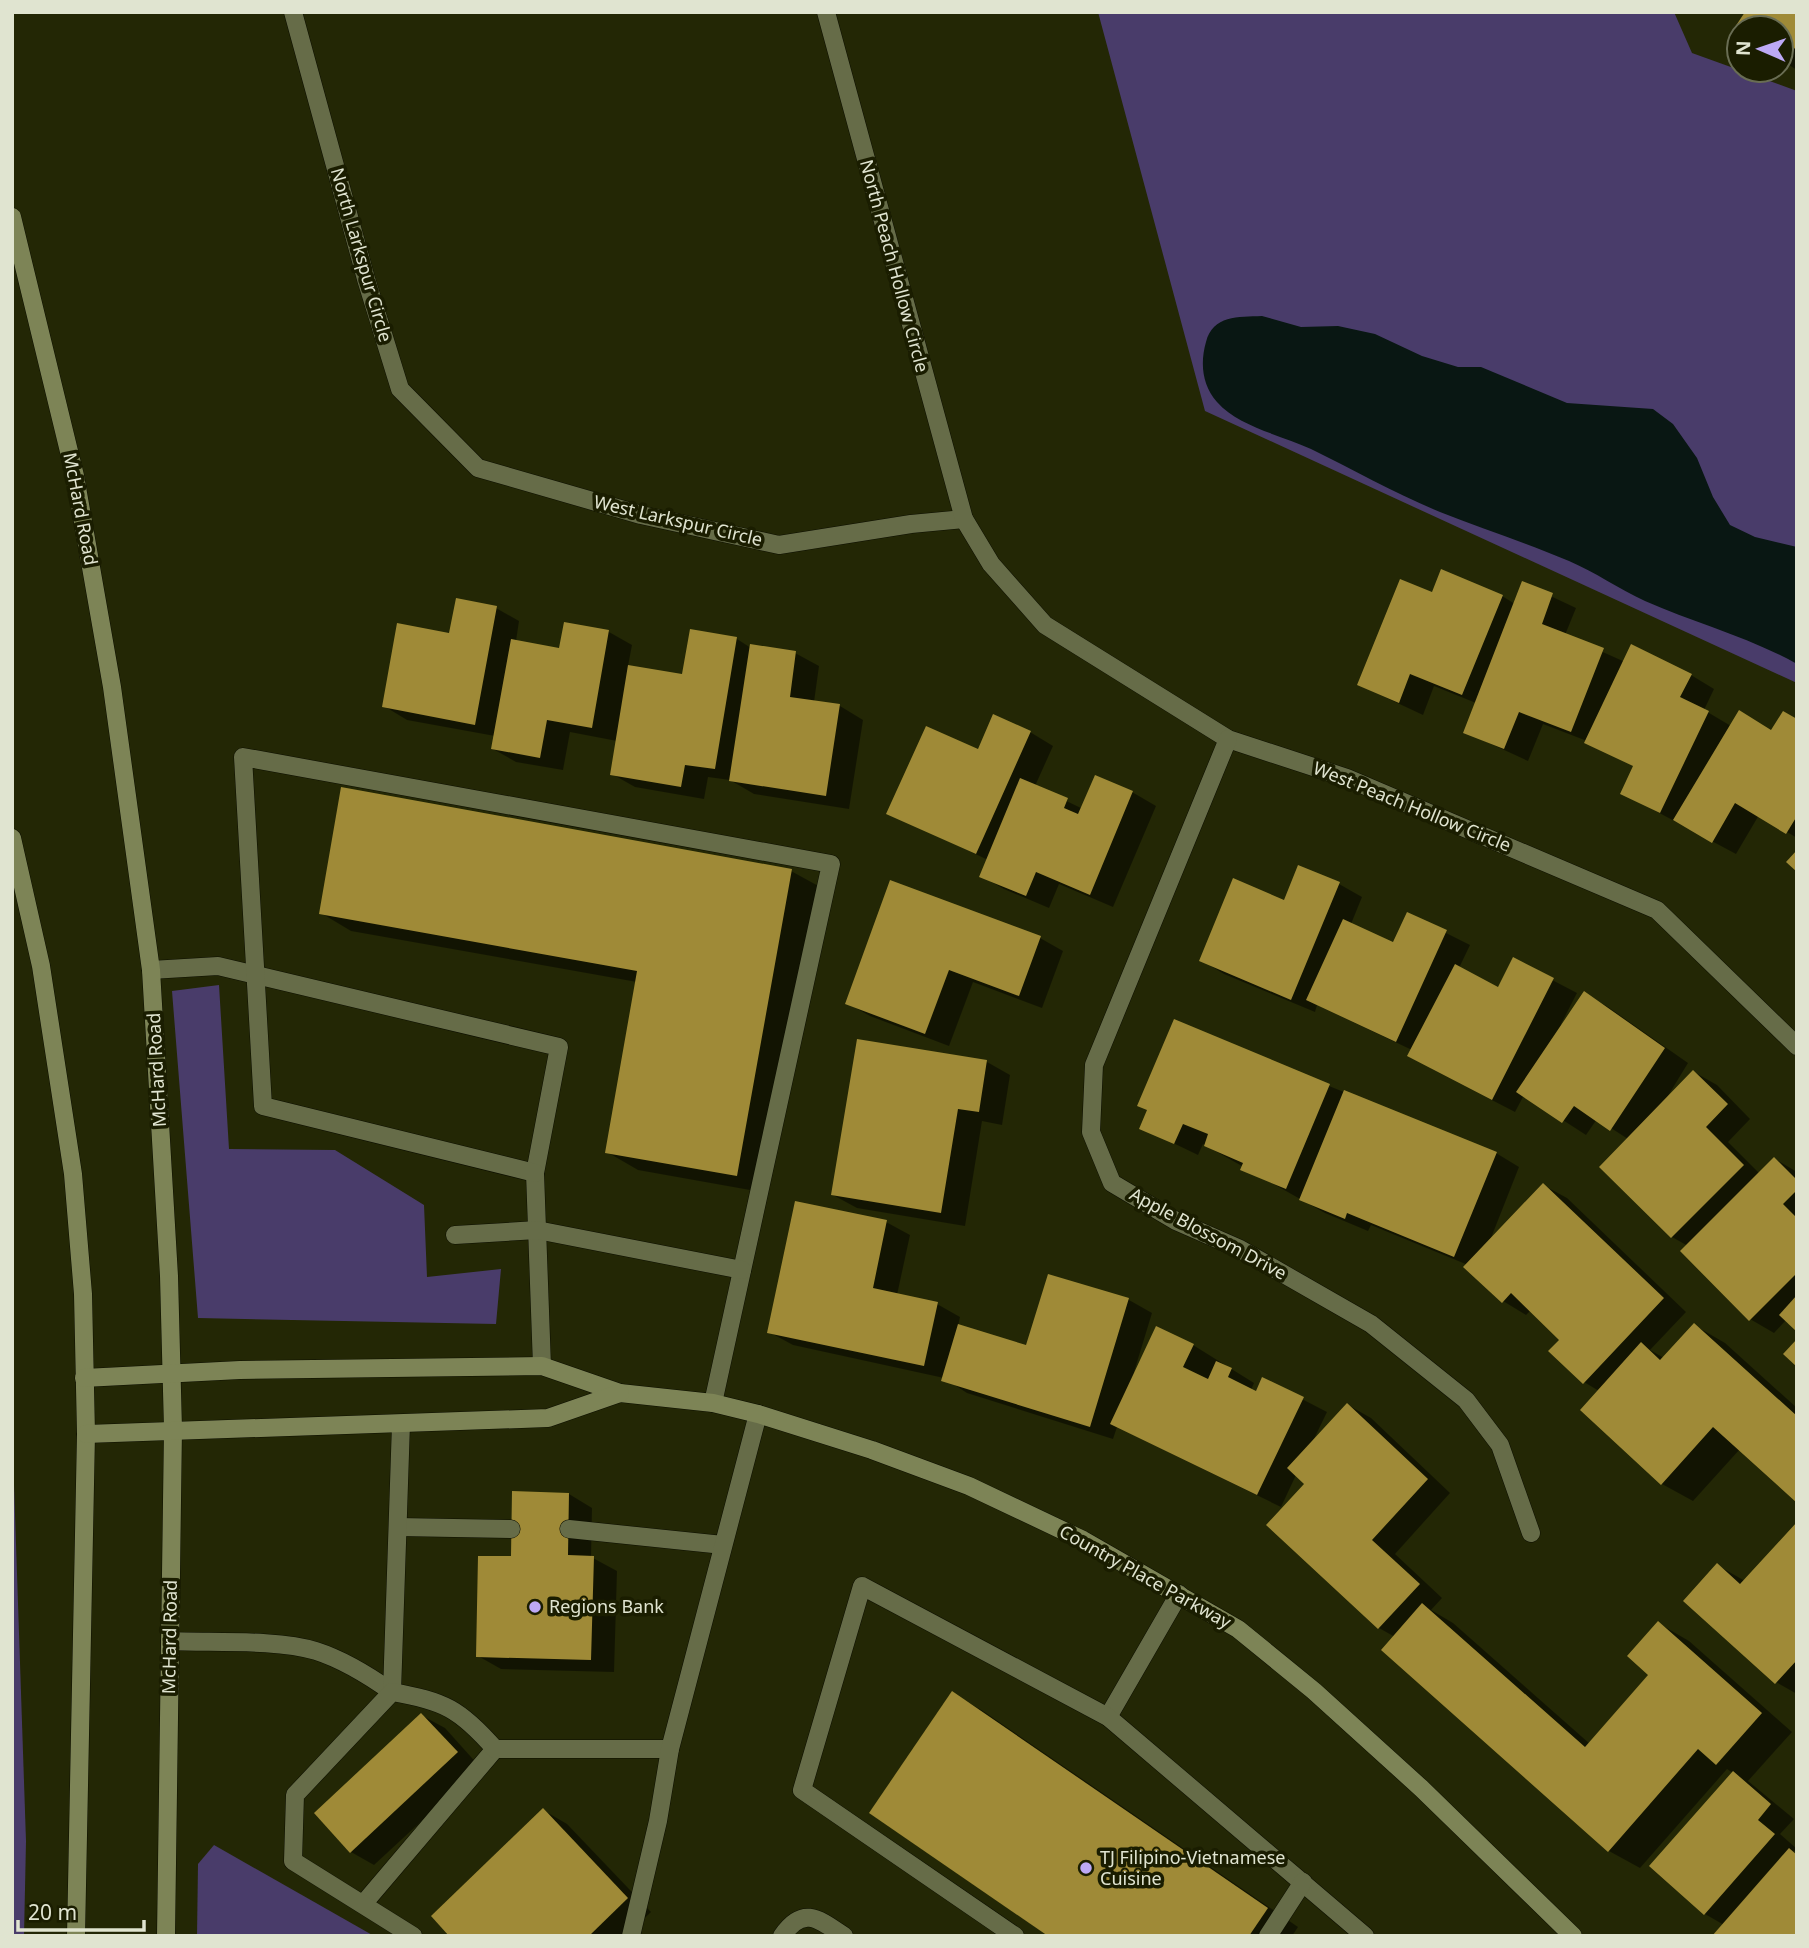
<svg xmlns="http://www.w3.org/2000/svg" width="1809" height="1948" viewBox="0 0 1809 1948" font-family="'Noto Sans',sans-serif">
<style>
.green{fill:#493c6a}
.water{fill:#091713}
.shadow{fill:#0007}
.building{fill:#9f8a37}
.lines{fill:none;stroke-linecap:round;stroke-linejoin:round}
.lane-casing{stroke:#0d0f00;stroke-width:19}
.street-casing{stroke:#0d0f00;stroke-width:19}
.secondary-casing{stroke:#0d0f00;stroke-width:19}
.lane{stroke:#666c48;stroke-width:18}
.street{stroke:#666c48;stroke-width:18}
.secondary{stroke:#7d8456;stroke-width:18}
.poi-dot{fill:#bda9f5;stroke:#1a1d00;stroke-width:2.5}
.labels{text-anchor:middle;stroke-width:7;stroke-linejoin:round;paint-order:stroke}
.street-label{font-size:18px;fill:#e0e4d0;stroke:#1a1d00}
.poi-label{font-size:18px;fill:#e0e4d0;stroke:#1a1d00;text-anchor:start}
</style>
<rect width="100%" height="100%" fill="#232705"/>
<g class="green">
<path d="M 1098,12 L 1674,12 L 1692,53 L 1797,91 L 1797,683 L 1205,411 Z"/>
<path d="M 219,985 L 229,1149 L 335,1150 L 424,1205 L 427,1277 L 501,1269 L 496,1324 L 198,1318 L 172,991 Z"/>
<path d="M 12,1425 L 26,1841 L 24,1936 L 12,1936 Z"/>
<path d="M 214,1845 L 374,1936 L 197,1936 L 198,1864 Z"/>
</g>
<path class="water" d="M 1262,316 L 1301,327 L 1338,326 L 1375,334 L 1422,356 L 1458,367 L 1481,367 L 1567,403 L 1653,409 L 1673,424 L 1697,458 L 1713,497 L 1730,525 L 1755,537 L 1797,547 L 1797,664 C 1749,637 1695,623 1645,601 C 1619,589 1595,572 1569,561 C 1527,543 1483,529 1440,512 C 1396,494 1354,470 1311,449 C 1281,435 1239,427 1217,402 C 1202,385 1200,363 1206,342 C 1213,315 1238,317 1262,316 Z"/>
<g class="shadow">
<path d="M 1797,12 L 1797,70 L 1781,60 L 1781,28 L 1737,27 Z"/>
<path d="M 1523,583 L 1576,608 L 1565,635 L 1625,662 L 1691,675 L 1714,689 L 1704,710 L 1731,726 L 1772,732 L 1797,720 L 1797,838 L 1759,815 L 1736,854 L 1622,793 L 1635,767 L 1587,741 L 1543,724 L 1528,761 L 1465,732 L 1476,703 L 1434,686 L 1423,715 L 1359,685 L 1433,594 L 1502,596 L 1515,604 Z"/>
<path d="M 496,608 L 519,621 L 516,641 L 561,650 L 566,624 L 609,632 L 632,645 L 628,666 L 684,676 L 737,639 L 751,648 L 795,653 L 819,666 L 814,702 L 840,706 L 863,720 L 849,809 L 754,794 L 730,780 L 708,777 L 704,799 L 635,787 L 612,774 L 617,741 L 570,732 L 563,770 L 516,762 L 493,749 L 495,736 L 407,720 L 384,706 L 450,635 Z"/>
<path d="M 1030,732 L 1053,746 L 1035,786 L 1081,808 L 1132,792 L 1156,806 L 1113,907 L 1059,884 L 1049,908 L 1004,889 L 981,876 L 988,860 L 889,813 L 979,751 Z"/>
<path d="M 791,871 L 822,888 L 767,1193 L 638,1170 L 607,1152 L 637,982 L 351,931 L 321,913 Z"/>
<path d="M 1339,884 L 1362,897 L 1351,924 L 1394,944 L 1408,914 L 1470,945 L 1459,968 L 1499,989 L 1514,960 L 1577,993 L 1561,1024 L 1563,1026 L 1584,993 L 1608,1007 L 1688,1063 L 1663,1104 L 1694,1072 L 1717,1085 L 1750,1119 L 1728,1142 L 1760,1174 L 1775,1159 L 1797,1172 L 1797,1330 L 1786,1320 L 1774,1333 L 1750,1319 L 1688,1246 L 1672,1237 L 1601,1167 L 1628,1139 L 1597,1119 L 1586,1135 L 1524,1095 L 1515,1112 L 1432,1069 L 1412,1050 L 1317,1005 L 1315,1012 L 1224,974 L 1201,960 L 1285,902 Z"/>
<path d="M 1040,938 L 1063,951 L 1042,1008 L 973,982 L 949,1046 L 870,1016 L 847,1003 Z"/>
<path d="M 987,1062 L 1010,1075 L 1002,1125 L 982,1121 L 965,1226 L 857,1208 L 833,1195 Z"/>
<path d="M 1329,1086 L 1496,1153 L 1519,1167 L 1489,1243 L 1543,1185 L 1567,1198 L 1686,1312 L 1650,1350 L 1664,1358 L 1694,1325 L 1725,1343 L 1797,1408 L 1797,1501 L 1740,1449 L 1693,1501 L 1662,1484 L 1582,1410 L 1599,1391 L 1584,1382 L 1562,1340 L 1531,1310 L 1526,1315 L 1503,1301 L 1468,1265 L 1371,1225 L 1368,1231 L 1325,1213 L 1203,1144 L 1198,1155 L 1142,1128 Z"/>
<path d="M 886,1222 L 910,1235 L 897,1295 L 937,1304 L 960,1317 L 958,1326 L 1027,1347 L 1049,1276 L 1129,1300 L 1152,1313 L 1134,1372 L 1193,1345 L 1254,1383 L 1251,1390 L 1256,1393 L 1263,1379 L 1327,1412 L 1312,1443 L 1348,1405 L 1371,1418 L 1450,1493 L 1395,1554 L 1442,1598 L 1431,1610 L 1453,1623 L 1590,1744 L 1651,1675 L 1658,1623 L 1689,1641 L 1792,1732 L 1748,1781 L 1794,1819 L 1780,1834 L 1797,1849 L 1793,1852 L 1797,1854 L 1797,1936 L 1724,1925 L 1705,1914 L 1652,1866 L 1733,1773 L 1727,1769 L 1640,1868 L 1609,1851 L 1384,1650 L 1395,1637 L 1379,1628 L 1269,1525 L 1306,1484 L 1296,1475 L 1281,1507 L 1117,1427 L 1113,1439 L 967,1393 L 944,1378 L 793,1345 L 769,1332 Z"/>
<path d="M 569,1494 L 592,1508 L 591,1557 L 617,1571 L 614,1672 L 501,1669 L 478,1656 L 513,1558 Z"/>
<path d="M 1797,1524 L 1797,1694 L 1776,1682 L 1717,1565 L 1745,1581 Z"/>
<path d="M 952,1693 L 983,1711 L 1298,1927 L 1292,1936 L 1051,1936 Z"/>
<path d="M 421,1715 L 445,1728 L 480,1767 L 374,1865 L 351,1852 Z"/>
<path d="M 543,1810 L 567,1824 L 651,1912 L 626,1936 L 451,1936 Z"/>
</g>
<g class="building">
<path d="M 1745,12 L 1797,12 L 1797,45 L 1783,64 L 1781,28 L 1739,28 L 1739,31 L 1735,27 Z"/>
<path d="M 1441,569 L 1503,595 L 1462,695 L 1410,674 L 1399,703 L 1357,685 L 1400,579 L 1432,592 Z"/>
<path d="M 1522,581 L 1553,593 L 1542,624 L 1604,648 L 1571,732 L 1519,712 L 1504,749 L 1463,733 Z"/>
<path d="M 456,598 L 497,606 L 475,725 L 382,707 L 397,623 L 449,633 Z"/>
<path d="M 564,622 L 609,630 L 592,728 L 547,720 L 540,758 L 491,749 L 511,639 L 559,648 Z"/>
<path d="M 690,629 L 737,637 L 715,769 L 685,765 L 681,787 L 610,775 L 628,665 L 682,674 Z"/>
<path d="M 750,644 L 796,651 L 790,697 L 840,704 L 826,796 L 729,781 Z"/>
<path d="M 1631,644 L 1692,674 L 1680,697 L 1709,711 L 1660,813 L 1620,794 L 1633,766 L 1584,743 Z"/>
<path d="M 1739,710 L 1771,730 L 1783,711 L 1797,719 L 1797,816 L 1786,834 L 1735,803 L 1712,843 L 1673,820 Z"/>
<path d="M 993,714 L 1031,731 L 976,854 L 886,814 L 926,726 L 978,749 Z"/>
<path d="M 1095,775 L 1133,791 L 1090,895 L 1036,872 L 1026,896 L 979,877 L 1020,778 L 1068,798 L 1064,808 L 1078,814 Z"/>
<path d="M 341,787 L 792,869 L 737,1176 L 605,1153 L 637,971 L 319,914 Z"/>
<path d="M 1797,850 L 1797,872 L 1786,862 Z"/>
<path d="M 1298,865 L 1340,882 L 1291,1000 L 1199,961 L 1233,878 L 1284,900 Z"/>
<path d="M 890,880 L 1041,936 L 1019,996 L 949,970 L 925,1034 L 845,1004 Z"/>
<path d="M 1407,912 L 1447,930 L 1396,1042 L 1306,1000 L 1343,919 L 1393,942 Z"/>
<path d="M 1513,957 L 1554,978 L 1492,1100 L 1407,1056 L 1455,964 L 1498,987 Z"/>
<path d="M 1584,991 L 1665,1048 L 1610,1131 L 1574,1106 L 1562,1123 L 1516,1092 Z"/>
<path d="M 1174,1019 L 1330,1084 L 1286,1189 L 1240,1170 L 1243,1163 L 1204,1146 L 1208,1134 L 1183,1124 L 1174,1144 L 1139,1129 L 1147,1110 L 1137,1106 Z"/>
<path d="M 857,1039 L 987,1060 L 979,1112 L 958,1109 L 941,1213 L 831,1195 Z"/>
<path d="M 1693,1070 L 1728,1104 L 1706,1127 L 1744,1165 L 1671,1238 L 1599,1167 Z"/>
<path d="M 1344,1090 L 1497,1152 L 1454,1257 L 1347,1213 L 1345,1219 L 1299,1200 Z"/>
<path d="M 1774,1157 L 1797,1180 L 1797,1190 L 1783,1204 L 1797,1218 L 1797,1273 L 1749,1321 L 1680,1251 Z"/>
<path d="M 1543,1183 L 1664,1298 L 1583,1384 L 1548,1351 L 1559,1340 L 1511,1293 L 1502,1303 L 1463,1267 Z"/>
<path d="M 795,1201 L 887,1220 L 873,1288 L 938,1302 L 924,1366 L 767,1333 Z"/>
<path d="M 1048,1274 L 1129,1298 L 1090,1427 L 941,1381 L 958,1324 L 1026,1345 Z"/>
<path d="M 1797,1295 L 1797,1332 L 1779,1315 Z"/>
<path d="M 1694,1323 L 1797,1416 L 1797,1503 L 1713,1427 L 1661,1485 L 1580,1410 L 1641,1342 L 1660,1360 Z"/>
<path d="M 1156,1326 L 1194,1344 L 1183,1367 L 1208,1379 L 1216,1361 L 1232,1368 L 1228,1377 L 1256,1391 L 1262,1377 L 1304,1397 L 1257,1495 L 1110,1424 Z"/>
<path d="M 1797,1339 L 1797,1367 L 1783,1354 Z"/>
<path d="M 1347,1403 L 1428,1479 L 1372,1540 L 1420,1584 L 1378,1629 L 1266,1525 L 1304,1484 L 1287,1468 Z"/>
<path d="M 512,1491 L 569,1493 L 568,1555 L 594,1556 L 591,1660 L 476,1657 L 478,1556 L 511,1556 Z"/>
<path d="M 1797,1522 L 1797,1660 L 1775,1684 L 1683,1601 L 1717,1563 L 1740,1584 Z"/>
<path d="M 1422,1603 L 1585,1747 L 1648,1675 L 1627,1656 L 1658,1621 L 1762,1713 L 1716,1765 L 1698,1749 L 1608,1852 L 1381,1650 Z"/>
<path d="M 952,1691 L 1268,1908 L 1249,1936 L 1048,1936 L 869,1813 Z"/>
<path d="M 421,1713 L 458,1752 L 350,1853 L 314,1813 Z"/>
<path d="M 1733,1771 L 1771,1804 L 1758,1820 L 1775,1834 L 1704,1915 L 1649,1866 Z"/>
<path d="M 543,1808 L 628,1898 L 589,1936 L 449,1936 L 431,1916 Z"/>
<path d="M 1789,1848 L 1797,1855 L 1797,1936 L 1712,1936 Z"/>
</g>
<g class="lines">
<defs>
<g id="lane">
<path d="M 151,970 L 218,966 L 559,1047 L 535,1173 L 542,1366"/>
<path d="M 535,1173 L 263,1106 L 243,757 L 831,864 L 713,1403"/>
<path d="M 455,1235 L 537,1230 L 742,1270"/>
<path d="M 398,1527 L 511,1529"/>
<path d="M 569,1529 L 723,1545"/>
<path d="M 170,1641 C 212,1643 277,1639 316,1651 C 344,1660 368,1675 392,1692"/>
<path d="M 392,1692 L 401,1424"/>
<path d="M 1108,1717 L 1179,1594"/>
<path d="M 364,1903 L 495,1749"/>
<path d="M 413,1936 L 293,1861 L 295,1795 L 392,1692 C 444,1701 460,1709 495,1749 L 670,1749"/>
<path d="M 631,1936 L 658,1821 L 670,1749 L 758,1414"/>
<path d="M 782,1936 C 803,1905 819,1919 844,1936"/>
<path d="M 1015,1936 L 802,1790 L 862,1586 L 1108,1717 L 1365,1936"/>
<path d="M 1268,1936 L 1303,1882"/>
</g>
<g id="street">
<path d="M 293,12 L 366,279 L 400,389 L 478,468 L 641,515 L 779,545 L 911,524 L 964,519"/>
<path d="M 826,12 L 964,519 L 991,564 L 1045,625 L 1228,739 L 1347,778 L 1657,910 L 1797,1046"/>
<path d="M 1228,739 L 1094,1065 L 1091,1132 L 1112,1183 L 1176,1221 L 1240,1249 L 1371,1324 L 1466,1400 L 1500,1445 L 1531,1533"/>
</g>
<g id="secondary">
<path d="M 12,217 L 75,476 L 112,687 L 151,970 L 169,1276 L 173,1429 L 166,1936"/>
<path d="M 12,838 L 41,966 L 73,1174 L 83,1294 L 86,1434 L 76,1936"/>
<path d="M 84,1378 L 240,1370 L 542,1366 L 620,1393 L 713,1403 L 758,1414 L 872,1450 L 969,1486 L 1083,1540 L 1238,1629 L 1314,1691 L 1421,1788 L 1573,1936"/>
<path d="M 86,1434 L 548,1418 L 620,1393"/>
</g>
</defs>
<use href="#lane" class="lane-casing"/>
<use href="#street" class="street-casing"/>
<use href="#secondary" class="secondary-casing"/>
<use href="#lane" class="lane"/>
<use href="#street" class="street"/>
<use href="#secondary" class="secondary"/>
</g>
<g class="poi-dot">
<circle cx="535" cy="1607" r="7"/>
<circle cx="1086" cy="1868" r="7"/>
</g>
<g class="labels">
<g class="street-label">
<text transform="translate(361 255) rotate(74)" y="6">North Larkspur Circle</text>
<text transform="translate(894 266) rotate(75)" y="6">North Peach Hollow Circle</text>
<text transform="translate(80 509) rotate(79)" y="6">McHard Road</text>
<text transform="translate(678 521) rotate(13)" y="6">West Larkspur Circle</text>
<text transform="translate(1412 807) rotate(22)" y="6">West Peach Hollow Circle</text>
<text transform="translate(157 1070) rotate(-93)" y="6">McHard Road</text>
<text transform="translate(1208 1234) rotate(28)" y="6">Apple Blossom Drive</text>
<text transform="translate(1145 1577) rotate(29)" y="6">Country Place Parkway</text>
<text transform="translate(170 1637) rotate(-89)" y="6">McHard Road</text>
</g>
<g class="poi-label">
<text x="549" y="1613">Regions Bank</text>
<text x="1100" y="1864">TJ Filipino-Vietnamese<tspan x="1100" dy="21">Cuisine</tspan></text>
</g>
</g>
<rect width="1809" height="1948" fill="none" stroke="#e0e4d0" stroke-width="28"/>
<g transform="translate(1760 49) rotate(272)"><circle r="33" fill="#1a1d00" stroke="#696d53" stroke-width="2"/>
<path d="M0-5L12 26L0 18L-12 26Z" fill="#bda9f5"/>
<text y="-10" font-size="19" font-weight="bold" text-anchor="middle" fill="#e0e4d0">N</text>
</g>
<path d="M18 1920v10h126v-10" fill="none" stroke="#e0e4d0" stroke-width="3.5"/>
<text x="28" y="1920" font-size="21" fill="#e0e4d0" stroke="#1a1d00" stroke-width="5" paint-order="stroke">20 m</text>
</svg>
